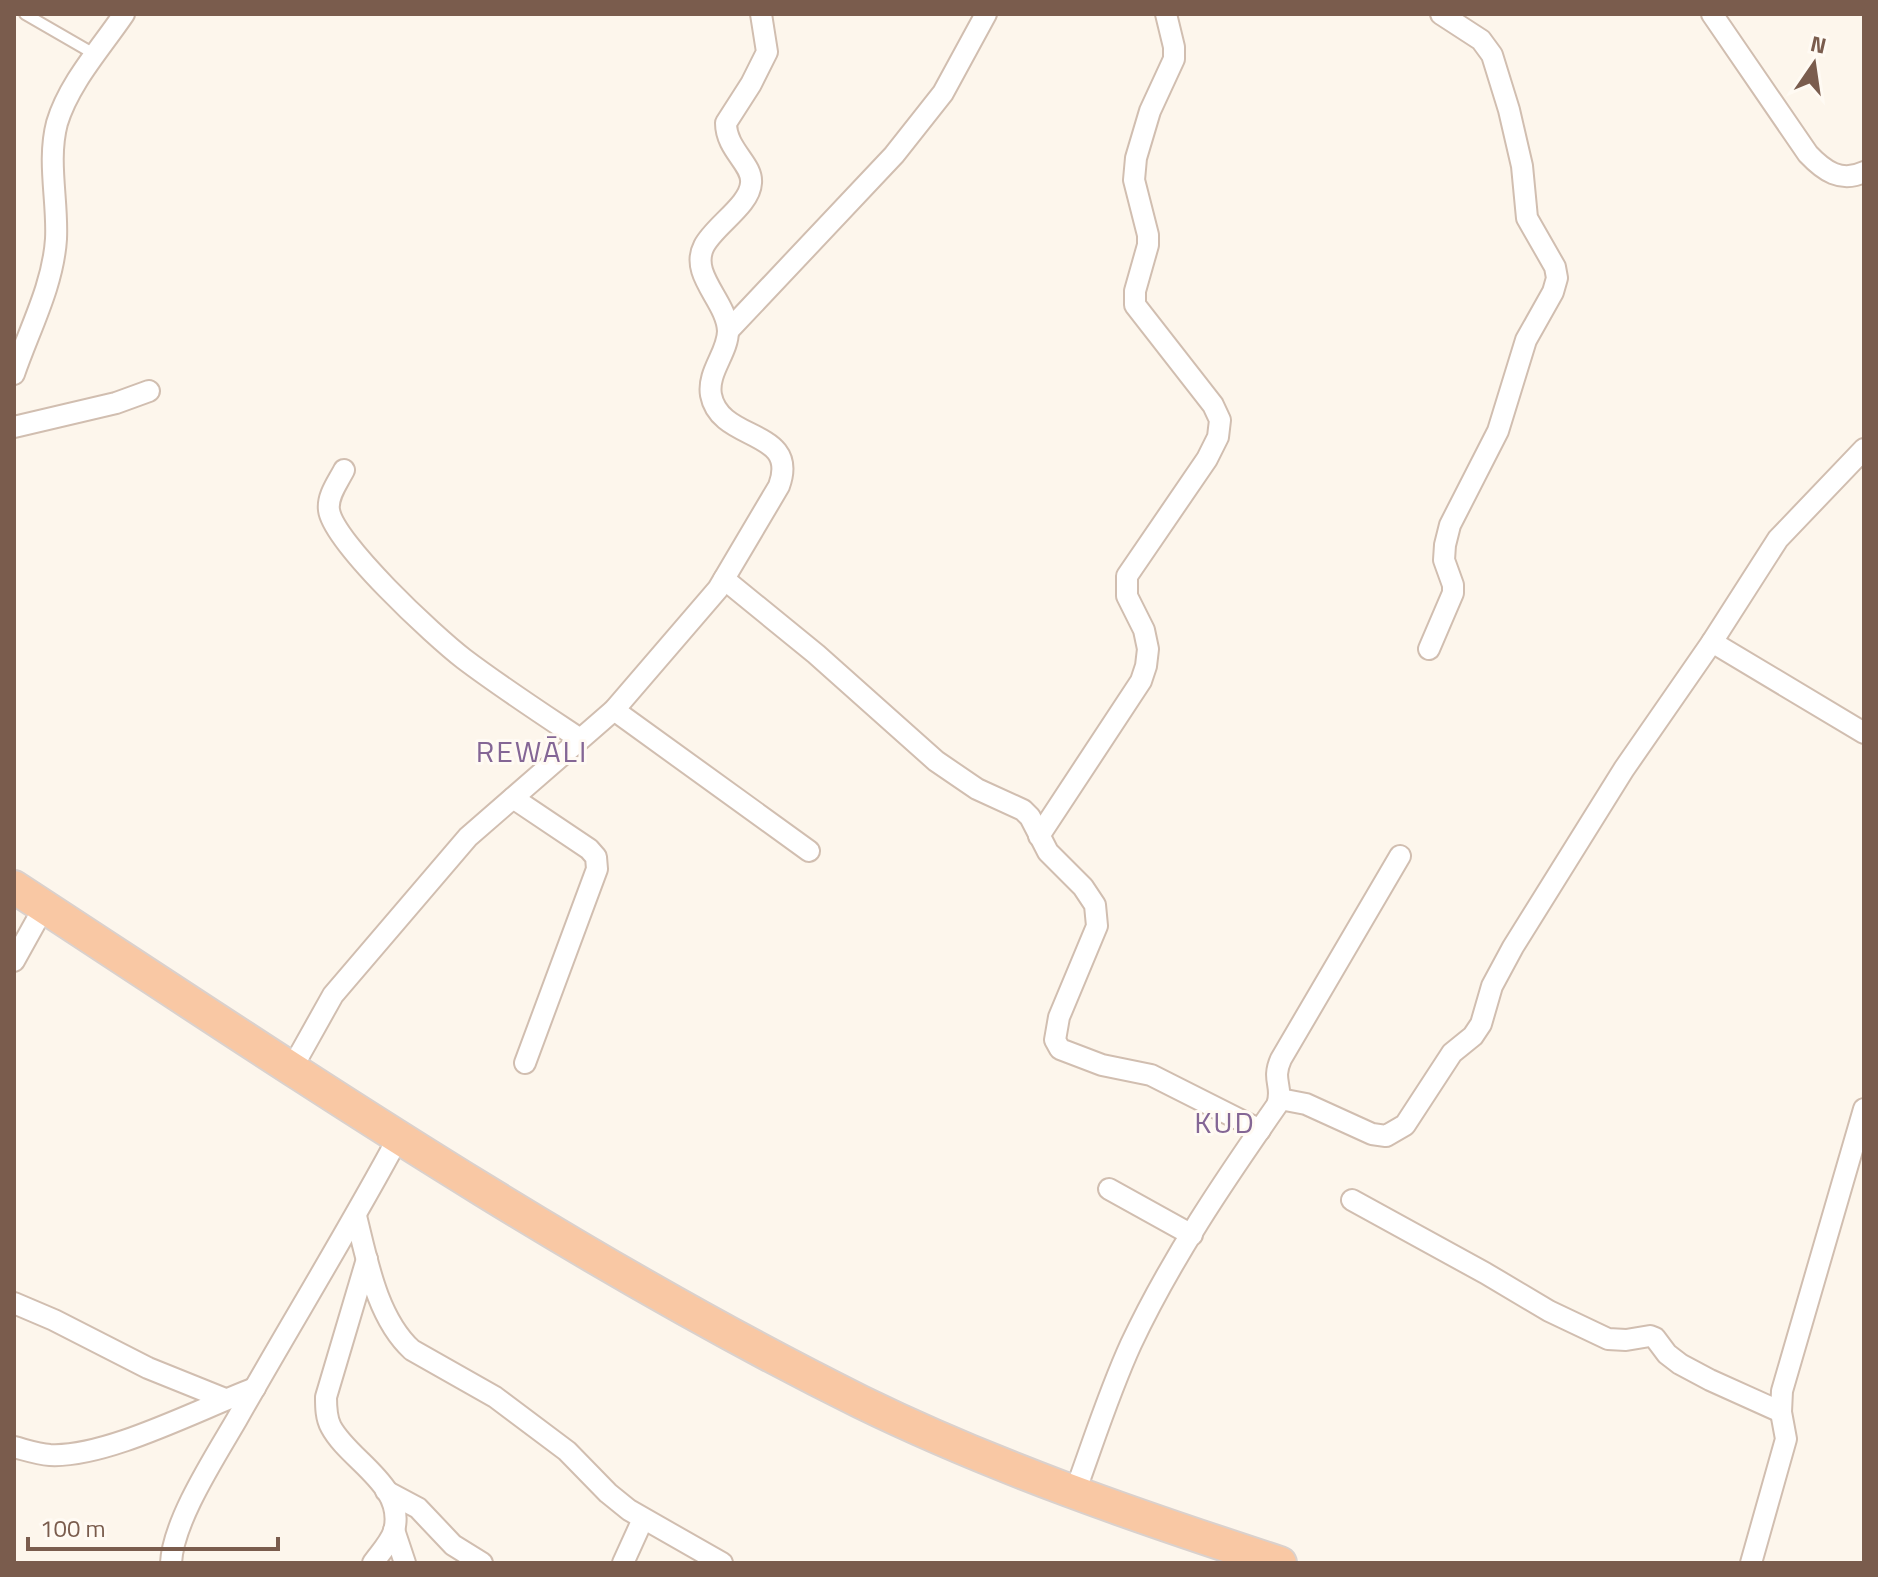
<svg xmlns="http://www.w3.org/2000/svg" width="1878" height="1577" viewBox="0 0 1878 1577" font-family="'Titillium Web',sans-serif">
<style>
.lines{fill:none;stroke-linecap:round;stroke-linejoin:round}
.service-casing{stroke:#d1beb0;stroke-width:14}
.minor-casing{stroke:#d1beb0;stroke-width:24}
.trunk-casing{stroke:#dad1cd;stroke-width:36}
.service{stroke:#fff;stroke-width:10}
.minor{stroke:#fff;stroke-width:20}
.trunk{stroke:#f9c8a4;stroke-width:32}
.labels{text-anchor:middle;stroke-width:6;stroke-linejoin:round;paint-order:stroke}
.neighbourhood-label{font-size:30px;letter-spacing:2px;fill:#846695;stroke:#fffaf3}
</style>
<rect width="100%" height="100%" fill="#fdf6ec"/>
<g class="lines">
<defs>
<path id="service" d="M 25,14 L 96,55"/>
<g id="minor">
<path d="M 1712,14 L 1808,154 C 1824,171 1841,183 1864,172"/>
<path d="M 728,331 L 894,155 L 943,93 L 986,14"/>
<path d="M 14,374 C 29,330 53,286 56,239 C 58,201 47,161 57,123 C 69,83 101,48 124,14"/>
<path d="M 14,427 L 116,403 L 149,391"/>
<path d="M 344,470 C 338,482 327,496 329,510 C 333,542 435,637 464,659 C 501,687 541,713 580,739"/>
<path d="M 724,579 L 816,654 L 936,761 L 977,789 L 1023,810 L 1030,817 L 1048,852 L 1083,887 L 1095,905 L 1097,926 L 1059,1017 L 1055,1040 L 1060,1049 L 1102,1065 L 1151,1075 L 1260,1130"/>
<path d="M 1712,642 L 1864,733"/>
<path d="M 1429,649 L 1453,593 L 1453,585 L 1444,560 L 1445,545 L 1450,525 L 1498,431 L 1526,340 L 1553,292 L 1557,278 L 1555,267 L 1527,218 L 1522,166 L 1509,110 L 1492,55 L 1481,40 L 1441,14"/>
<path d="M 614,710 L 809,851"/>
<path d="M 513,798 L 589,849 L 596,857 L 597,869 L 525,1063"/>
<path d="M 1039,836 L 1141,681 L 1146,666 L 1148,649 L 1144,630 L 1127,596 L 1127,576 L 1207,459 L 1218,437 L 1220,420 L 1213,405 L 1135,305 L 1135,291 L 1148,245 L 1148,235 L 1134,180 L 1136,158 L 1150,111 L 1174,59 L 1174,47 L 1166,14"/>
<path d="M 14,961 L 44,907"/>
<path d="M 291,1070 L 333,995 L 468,837 L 614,710 L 718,589 L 779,486 C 800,428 720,443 711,395 C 707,372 728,353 728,331 C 727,301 689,275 704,246 C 714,226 750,205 751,183 C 753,164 726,150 726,123 L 751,84 L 767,52 L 761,14"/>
<path d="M 1280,1099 L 1306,1104 L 1372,1134 L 1386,1136 L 1405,1125 L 1452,1053 L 1473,1036 L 1481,1024 L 1492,986 L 1513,947 L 1624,769 L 1712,642 L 1778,539 L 1864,449"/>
<path d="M 1109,1189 L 1192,1235"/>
<path d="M 1352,1200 L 1485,1273 L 1549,1311 L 1608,1339 L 1626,1340 L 1650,1336 L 1655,1338 L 1667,1354 L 1680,1364 L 1710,1380 L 1781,1412"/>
<path d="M 356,1216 C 367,1260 377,1318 412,1350 L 495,1397 L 567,1451 L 608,1493 L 629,1510 L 722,1563"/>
<path d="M 367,1259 L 326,1397 C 326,1407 326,1418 331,1427 C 349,1461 406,1485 394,1531 C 390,1543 380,1553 373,1563"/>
<path d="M 14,1303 L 54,1320 L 148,1368 L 225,1399"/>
<path d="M 14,1447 C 26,1450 37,1454 50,1455 C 106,1458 199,1409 255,1388"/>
<path d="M 386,1491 L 418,1508 L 453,1545 L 482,1563"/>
<path d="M 1075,1492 C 1093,1443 1109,1392 1131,1344 C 1171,1259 1224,1181 1277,1105 C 1284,1086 1271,1081 1281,1059 L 1400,856"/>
<path d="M 394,1530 L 405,1563"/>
<path d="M 171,1563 C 173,1521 215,1457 237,1419 C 290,1325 347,1233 398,1138"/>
<path d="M 623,1563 L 643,1519"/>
<path d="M 1751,1563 L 1786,1439 L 1781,1412 L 1782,1391 L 1864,1109"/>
</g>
<path id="trunk" d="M 14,887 C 291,1068 565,1255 861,1402 C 996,1468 1139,1517 1280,1563"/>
</defs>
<use href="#service" class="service-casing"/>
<use href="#minor" class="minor-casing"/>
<use href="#trunk" class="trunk-casing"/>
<use href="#service" class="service"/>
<use href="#minor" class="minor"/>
<use href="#trunk" class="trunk"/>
</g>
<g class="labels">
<g class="neighbourhood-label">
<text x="532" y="762">REWĀLI</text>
<text x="1225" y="1133">KUD</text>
</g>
</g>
<rect width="1878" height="1577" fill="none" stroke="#7a5c4d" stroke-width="32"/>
<g transform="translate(1814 64) rotate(13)" stroke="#fffaf3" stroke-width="6" paint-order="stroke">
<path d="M0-6L14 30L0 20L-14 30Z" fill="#7a5c4d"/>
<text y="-12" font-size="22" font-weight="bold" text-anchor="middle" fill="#7a5c4d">N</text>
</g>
<path d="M28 1537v12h250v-12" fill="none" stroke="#7a5c4d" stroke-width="4"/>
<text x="40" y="1537" font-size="24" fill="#7a5c4d" stroke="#fffaf3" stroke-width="6" paint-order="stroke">100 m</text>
</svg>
